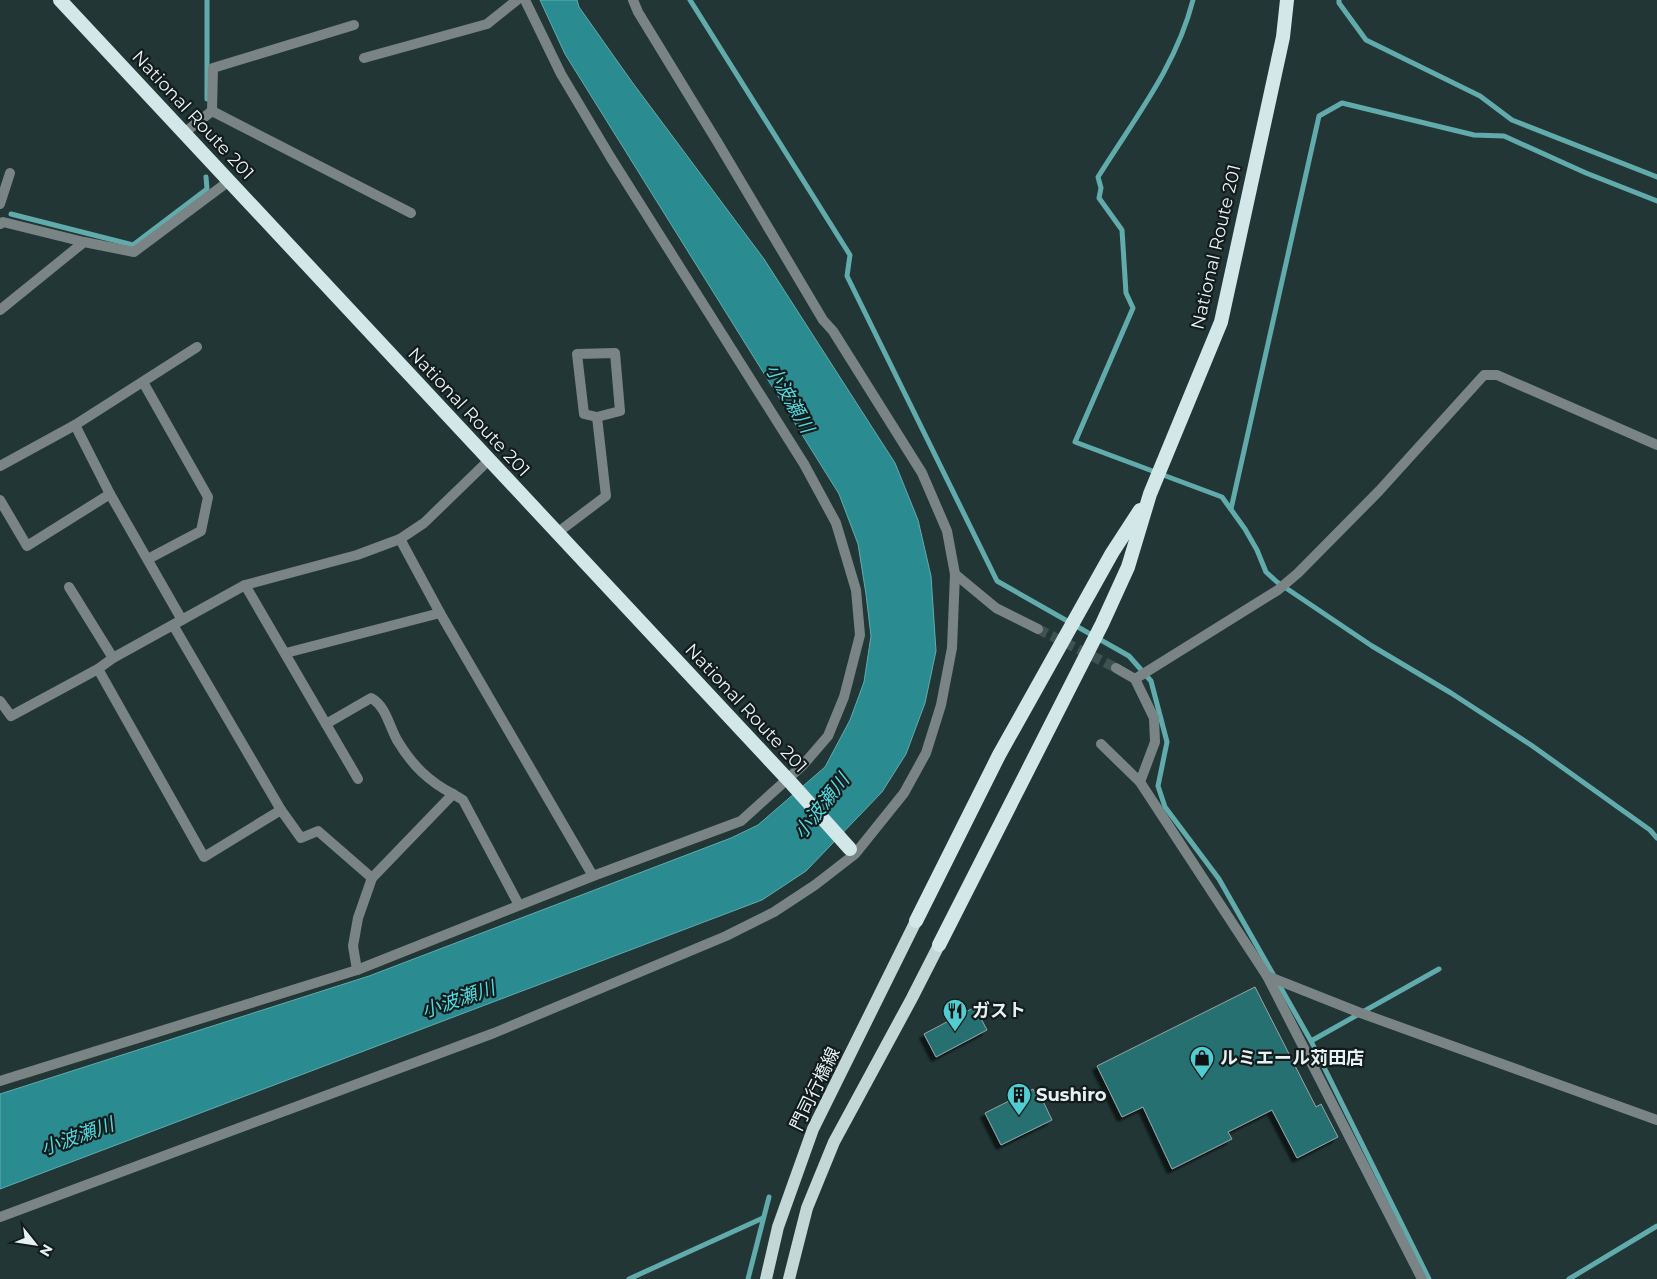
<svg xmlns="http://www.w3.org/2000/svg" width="1657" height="1279" viewBox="0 0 1657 1279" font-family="Montserrat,'Noto Sans JP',sans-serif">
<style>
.water{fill:#2a8c90;stroke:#62abad}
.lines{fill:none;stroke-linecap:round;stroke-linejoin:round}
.stream{stroke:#62abad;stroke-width:5}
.building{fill:#276f72;stroke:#90a7a7;filter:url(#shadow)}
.minor-tunnel{stroke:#3f5252;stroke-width:10;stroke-dasharray:10 5;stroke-linecap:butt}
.minor{stroke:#7b8484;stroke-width:10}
.primary{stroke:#c3d7d7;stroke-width:12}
.trunk{stroke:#d2e8e8;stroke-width:14}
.labels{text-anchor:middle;stroke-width:4.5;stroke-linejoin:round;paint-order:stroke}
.street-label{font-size:18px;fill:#e6f2f2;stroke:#131b1c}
.poi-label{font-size:18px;font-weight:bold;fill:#e6f2f2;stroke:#131b1c;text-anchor:start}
.water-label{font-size:19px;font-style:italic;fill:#4fdadf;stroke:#131b1c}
</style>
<defs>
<filter id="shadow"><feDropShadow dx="-4.5" dy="4.5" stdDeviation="1" flood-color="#0009"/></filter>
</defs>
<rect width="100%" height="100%" fill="#223636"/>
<path class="water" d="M 540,0 L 577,0 L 579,7 L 632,82 L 764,259 L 895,463 L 918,520 L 931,576 L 936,651 L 925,703 L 906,754 L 882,792 L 806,871 L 762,900 L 0,1189 L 0,1094 L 369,976 L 731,838 L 758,825 L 825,767 L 850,720 L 864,682 L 871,636 L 866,594 L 858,544 L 839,494 L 565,54 Z"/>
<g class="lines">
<g class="stream">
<path d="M 207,0 L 207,99"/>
<path d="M 690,0 L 850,255 L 847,276 L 997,581 L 1129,656 L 1151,681 L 1167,742 L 1158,786 L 1165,807 L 1219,879 L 1311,1041"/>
<path d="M 1193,0 C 1176,67 1134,119 1098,177 L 1101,188 L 1099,198 L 1122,230 L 1126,293 L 1133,308 L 1075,442 L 1222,497 L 1245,529 L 1257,550 L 1266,572 L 1277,582 L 1372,646 L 1451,693 L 1531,745 L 1650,830 L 1657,838"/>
<path d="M 1339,0 L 1339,3 L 1366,40 L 1480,96 L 1512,120 L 1657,177"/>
<path d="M 207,130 L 207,136"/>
<path d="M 11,214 L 133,245 L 207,189 L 206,177"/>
<path d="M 1231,509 L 1319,116 L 1342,103 L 1474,135 L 1504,136 L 1586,173 L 1657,201"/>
<path d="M 629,1279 L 763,1218"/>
<path d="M 748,1279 L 769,1197"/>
<path d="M 1429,1279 L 1311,1041 L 1439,969"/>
<path d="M 1569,1279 L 1657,1226"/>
</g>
</g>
<g class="building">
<path d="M 1255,987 L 1316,1107 L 1321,1104 L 1338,1137 L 1297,1158 L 1272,1110 L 1228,1132 L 1232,1139 L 1172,1169 L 1143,1107 L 1122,1117 L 1097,1066 Z"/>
<path d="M 975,1007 L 987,1030 L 936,1057 L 924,1034 Z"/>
<path d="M 1033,1089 L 1039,1102 L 1043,1101 L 1052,1120 L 1001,1145 L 985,1113 Z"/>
</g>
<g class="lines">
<path class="minor-tunnel" d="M 1038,629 L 1116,668"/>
<g class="minor">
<path d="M 364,58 L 487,24 L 517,0"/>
<path d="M 212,111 L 213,68 L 354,25"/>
<path d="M 184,133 L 212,111 L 411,213"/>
<path d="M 0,204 L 10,173"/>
<path d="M 0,224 L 3,222 L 84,242"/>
<path d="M 0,310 L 84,242 L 134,252 L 229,181"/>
<path d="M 143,382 L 208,497 L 201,531 L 148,559"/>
<path d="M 75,425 L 110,494 L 182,620"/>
<path d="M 0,466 L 75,425 L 197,347"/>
<path d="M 0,500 L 27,546 L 110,494"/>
<path d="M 557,533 L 606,496 L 597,417 L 620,411 L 615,353 L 577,354 L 584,414 L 597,417"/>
<path d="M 400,539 L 440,613 L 593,876"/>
<path d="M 955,574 L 996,608 L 1038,629"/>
<path d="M 245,585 L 358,779"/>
<path d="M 69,587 L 113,658"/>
<path d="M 173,625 L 281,810 L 301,838 L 318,831 L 372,878"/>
<path d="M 286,653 L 440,613"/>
<path d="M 1116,668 L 1135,679 L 1154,718 L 1155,742 L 1140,782"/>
<path d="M 1135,679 L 1278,590 L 1298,573 L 1379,491 L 1484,375 L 1497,375 L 1657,445"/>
<path d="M 0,701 L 11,716 L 98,669"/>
<path d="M 326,724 L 371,698 C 386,706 389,726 397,740 C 412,765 428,781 453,794 L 372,878 L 358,918 L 353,946 L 357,970"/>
<path d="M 1101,744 L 1140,782 L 1267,976 L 1422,1279"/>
<path d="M 453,794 L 463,800 L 519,905"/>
<path d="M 281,810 L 204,857 L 98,669 L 113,658 L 245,585 L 357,555 L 400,539 L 424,523 L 489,460"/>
<path d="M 1267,976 L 1358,1012 L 1657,1120"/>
<path d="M 0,1081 L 357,970 L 593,876 L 741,821 L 803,765 L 828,736 L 844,697 L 860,635 L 856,590 L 836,523 L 804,464 L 611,158 L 561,74 L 525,0"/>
<path d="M 0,1217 L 494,1033 L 726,936 L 774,912 L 815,885 L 855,854 L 904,793 L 926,753 L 941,705 L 952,648 L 955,574 L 947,531 L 922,473 L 833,331 L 823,320 L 718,143 L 638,12 L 633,0"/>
</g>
<g class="primary">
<path d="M 766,1279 L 778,1227 L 813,1129 L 916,921"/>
<path d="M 789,1279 L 807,1208 L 834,1142 L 912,998 L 939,945"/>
</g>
<g class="trunk">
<path d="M 60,0 L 792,784 L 850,849"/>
<path d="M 916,921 L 999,755 L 1112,553 L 1140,510"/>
<path d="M 939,945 L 1102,624 L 1128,567 L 1150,494 L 1221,322 L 1283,37 L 1287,0"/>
</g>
</g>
<defs>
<symbol id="restaurant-pin" viewBox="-11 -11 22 30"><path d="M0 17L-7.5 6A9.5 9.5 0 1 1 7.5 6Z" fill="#51ccd1" stroke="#131b1c"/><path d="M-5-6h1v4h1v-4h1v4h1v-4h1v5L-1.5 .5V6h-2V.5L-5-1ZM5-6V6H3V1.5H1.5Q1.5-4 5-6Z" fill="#111"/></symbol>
<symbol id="shop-pin" viewBox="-11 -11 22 30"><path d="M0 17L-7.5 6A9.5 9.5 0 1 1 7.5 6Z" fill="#51ccd1" stroke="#131b1c"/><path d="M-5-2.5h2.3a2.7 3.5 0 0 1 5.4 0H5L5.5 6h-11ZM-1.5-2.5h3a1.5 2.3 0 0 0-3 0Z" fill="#111"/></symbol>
<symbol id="building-pin" viewBox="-11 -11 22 30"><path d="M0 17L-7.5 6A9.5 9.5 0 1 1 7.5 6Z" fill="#51ccd1" stroke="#131b1c"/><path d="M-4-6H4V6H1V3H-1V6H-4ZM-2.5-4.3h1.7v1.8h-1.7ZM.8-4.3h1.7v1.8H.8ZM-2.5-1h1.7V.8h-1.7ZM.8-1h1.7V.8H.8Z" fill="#111"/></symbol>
</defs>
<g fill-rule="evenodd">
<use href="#restaurant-pin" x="941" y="997" width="28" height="38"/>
<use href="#shop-pin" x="1188" y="1044" width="28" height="38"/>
<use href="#building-pin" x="1005" y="1081" width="28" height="38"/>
</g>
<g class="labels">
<g class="street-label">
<text transform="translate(193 115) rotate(47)" y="6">National Route 201</text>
<text transform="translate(1216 247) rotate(-77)" y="6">National Route 201</text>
<text transform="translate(469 412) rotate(47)" y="6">National Route 201</text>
<text transform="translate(746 708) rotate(47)" y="6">National Route 201</text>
<text transform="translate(815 1089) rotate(-64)" y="6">門司行橋線</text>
</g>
<g class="poi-label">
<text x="972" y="1017">ガスト</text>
<text x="1220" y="1064">ルミエール苅田店</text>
<text x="1036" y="1101">Sushiro</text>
</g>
<g class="water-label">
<text transform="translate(790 398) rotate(60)" y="7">小波瀬川</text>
<text transform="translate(821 806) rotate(-52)" y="7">小波瀬川</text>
<text transform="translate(458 999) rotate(-19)" y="7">小波瀬川</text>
<text transform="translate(77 1136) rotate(-20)" y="7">小波瀬川</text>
</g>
</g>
<g transform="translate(35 1244) rotate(120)" stroke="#131b1c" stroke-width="4" paint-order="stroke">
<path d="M0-4L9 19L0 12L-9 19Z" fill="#e6f2f2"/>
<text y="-8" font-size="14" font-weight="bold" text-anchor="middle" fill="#e6f2f2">N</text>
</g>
</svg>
